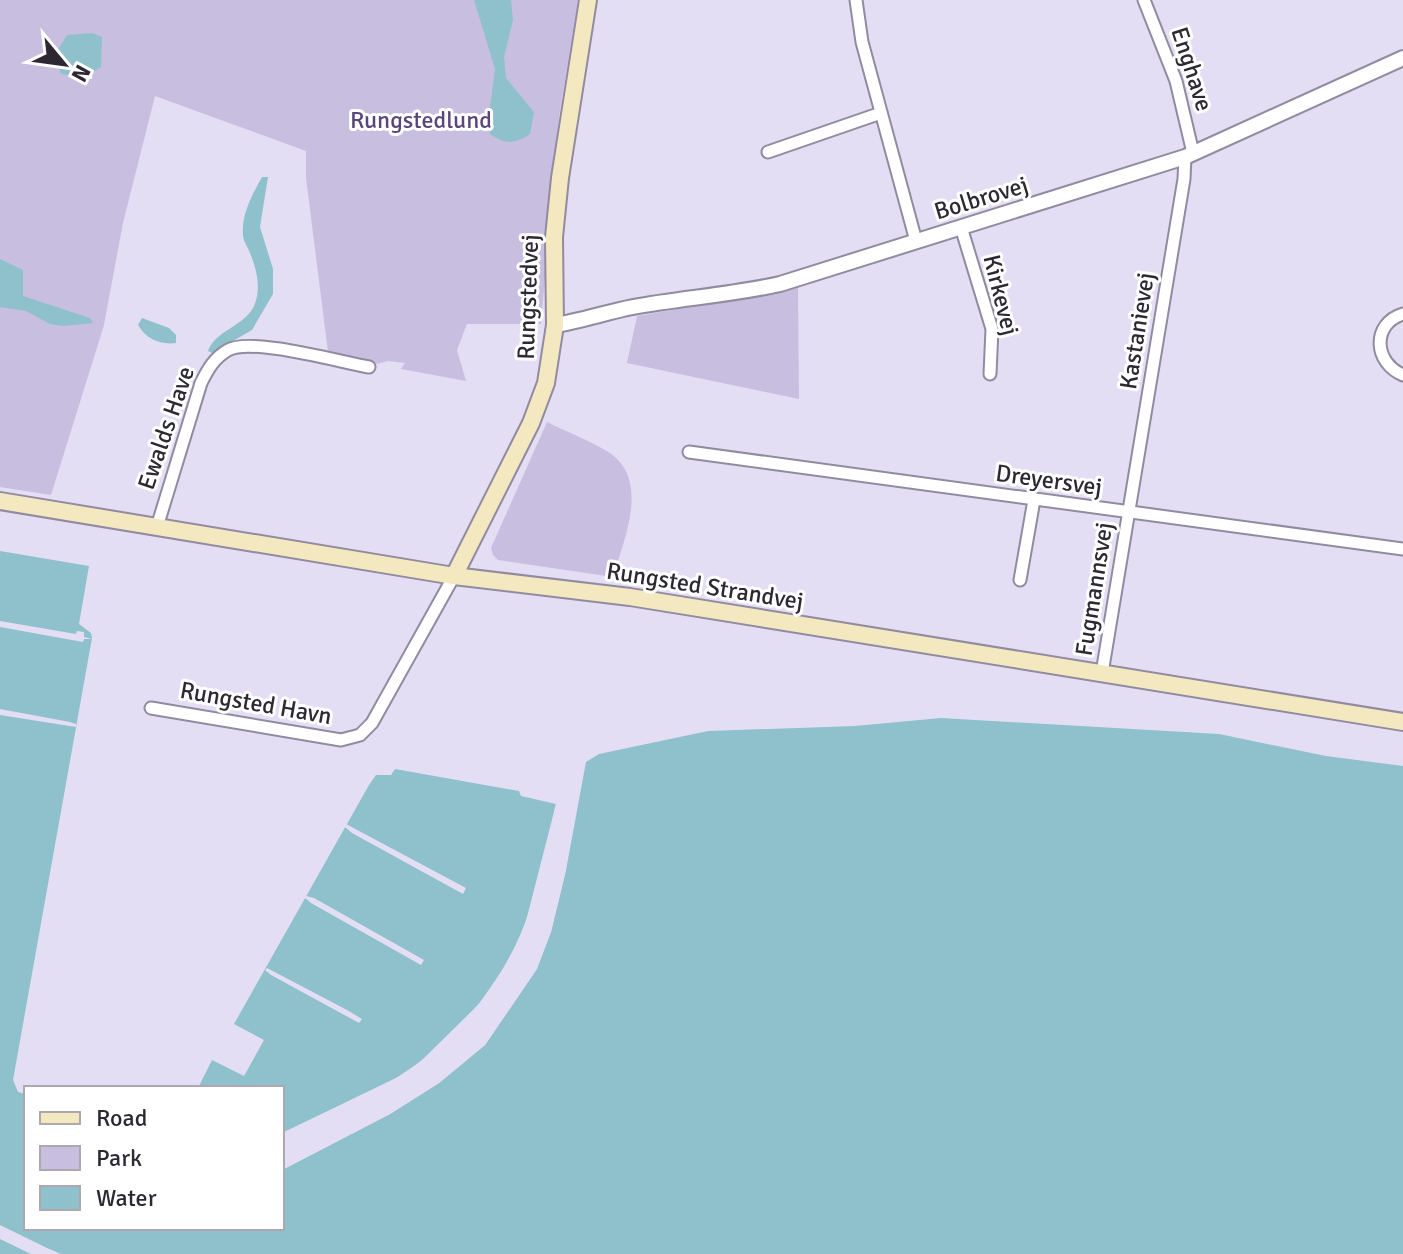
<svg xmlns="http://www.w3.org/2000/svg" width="1403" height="1254" viewBox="0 0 1403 1254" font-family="Signika,sans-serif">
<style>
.green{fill:#c8bee0}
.water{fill:#8ec1cc}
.pier{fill:#e4def4}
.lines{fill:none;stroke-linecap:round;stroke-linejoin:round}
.minor-casing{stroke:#918ba0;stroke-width:15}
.tertiary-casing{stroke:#918ba0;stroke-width:18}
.secondary-casing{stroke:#918ba0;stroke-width:20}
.minor{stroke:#fff;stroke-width:11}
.tertiary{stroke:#fff;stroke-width:14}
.secondary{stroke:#f4e8c0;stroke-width:16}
.labels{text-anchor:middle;stroke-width:6;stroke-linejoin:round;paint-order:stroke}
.street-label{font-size:24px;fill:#2c2932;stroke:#fff}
.park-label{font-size:24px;fill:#59477b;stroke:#fff}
</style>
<rect width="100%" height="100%" fill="#e4def4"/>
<g class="green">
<path d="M 0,0 L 578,0 L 559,117 L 541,324 L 467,324 L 457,350 L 466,381 L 401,369 L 405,363 L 388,361 L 377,364 L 328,352 L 306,178 L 306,151 L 155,96 L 123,223 L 104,325 L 51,495 L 0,487 Z"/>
<path d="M 798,288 L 799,399 L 627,363 L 637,316 Z"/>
<path d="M 547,422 C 567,432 591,441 610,453 C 651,482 623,541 613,577 L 498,560 L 493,555 L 491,548 Z"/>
</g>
<g class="water">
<path d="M 474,0 L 511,0 L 513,20 L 504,57 L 506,78 L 534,112 L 530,134 C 514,144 506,145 490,134 L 489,116 L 495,69 Z"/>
<path d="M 92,33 L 102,37 L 101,67 L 86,77 L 61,74 L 55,55 L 67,35 Z"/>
<path d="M 262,177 L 268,177 L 260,227 L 273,269 L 273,294 L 252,330 L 212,353 L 208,351 C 215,331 242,327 253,308 C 262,291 257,270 250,253 C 248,247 244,243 243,236 C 241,215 252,195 262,177 Z"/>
<path d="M 0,259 L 23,270 L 23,296 L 90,318 L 93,323 L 63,326 L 50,324 L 26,311 L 0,307 Z"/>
<path d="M 142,318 L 169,328 L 176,335 L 176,343 C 160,345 146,339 138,325 Z"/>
<path d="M 0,551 L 89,566 L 79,624 L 91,633 L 92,638 L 13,1080 L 18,1092 L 26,1094 L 26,1228 L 282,1228 L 282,1170 L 390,1114 L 439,1083 L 485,1045 L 536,970 L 551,932 L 566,870 L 586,762 L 599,754 L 708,731 L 855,726 L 941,718 L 1219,734 L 1326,756 L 1403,766 L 1403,1254 L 0,1254 Z"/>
<path d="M 395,769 L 519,791 L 521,796 L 556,804 C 548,838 542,873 531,906 C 509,976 460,1037 398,1077 C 362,1099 320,1116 282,1133 L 282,1088 L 198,1088 L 212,1060 L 244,1076 L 264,1040 L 234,1024 L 369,785 L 376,775 L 391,775 Z"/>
</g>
<g class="pier">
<path d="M 0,621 L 76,634 L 77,631 L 84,632 L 84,637 L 92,639 L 84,639 L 83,642 L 0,627 Z"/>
<path d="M 0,709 L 70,722 L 76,724 L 76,727 L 0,715 Z"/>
<path d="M 556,804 L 559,805 L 535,907 L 514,958 L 483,1006 L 444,1046 L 400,1080 L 282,1137 L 282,1133 L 398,1077 L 420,1062 L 480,1003 L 511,957 L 525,925 Z"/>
<path d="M 346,824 L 466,888 L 463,894 L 352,833 L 345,827 Z"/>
<path d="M 568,839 L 566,870 L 551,932 L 537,969 L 485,1045 L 439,1083 L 390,1114 L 282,1170 L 282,1165 L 388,1110 L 437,1080 L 482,1042 L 533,968 L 547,931 Z"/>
<path d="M 306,896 L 314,898 L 424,960 L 421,965 L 311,903 L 305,898 Z"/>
<path d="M 267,968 L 347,1010 L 362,1019 L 359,1023 L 271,975 L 265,970 Z"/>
<path d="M 0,1225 L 47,1248 L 61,1254 L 31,1254 L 0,1239 Z"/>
</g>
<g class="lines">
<defs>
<g id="minor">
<path d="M 856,0 L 862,42 L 916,241"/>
<path d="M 1144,0 L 1176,81 L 1193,153"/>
<path d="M 768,152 L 881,113"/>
<path d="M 961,227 L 992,329 L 990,374"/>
<path d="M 1403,314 C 1371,324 1374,363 1403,375"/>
<path d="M 689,452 L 1403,549"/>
<path d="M 157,527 L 201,383 C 208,369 214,358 228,350 C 251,337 340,362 369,367"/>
<path d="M 1020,580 L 1034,500"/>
<path d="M 1102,673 L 1184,179 L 1185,157"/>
<path d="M 151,708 L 341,740 L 360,735 L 372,723 L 454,576"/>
</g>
<path id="tertiary" d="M 555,325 C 581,321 607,312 633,307 C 682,298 731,295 780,284 L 1185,157 L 1403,58"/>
<g id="secondary">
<path d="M 0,501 L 454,576 L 630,597 L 1403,722"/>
<path d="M 454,576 L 531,423 L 546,383 L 555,325 L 554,237 L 560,178 L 588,0"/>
</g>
</defs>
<use href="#minor" class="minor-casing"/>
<use href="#tertiary" class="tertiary-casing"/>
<use href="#secondary" class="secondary-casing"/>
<use href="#minor" class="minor"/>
<use href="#tertiary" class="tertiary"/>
<use href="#secondary" class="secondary"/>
</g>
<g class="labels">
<g class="street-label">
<text transform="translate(1192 69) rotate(72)" y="8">Enghave</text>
<text transform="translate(981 198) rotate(-17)" y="8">Bolbrovej</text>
<text transform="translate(1001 295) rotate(76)" y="8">Kirkevej</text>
<text transform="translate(528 297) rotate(-88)" y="8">Rungstedvej</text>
<text transform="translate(1137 331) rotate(-81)" y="8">Kastanievej</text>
<text transform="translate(166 428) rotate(-71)" y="8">Ewalds Have</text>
<text transform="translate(1049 480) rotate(8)" y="8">Dreyersvej</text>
<text transform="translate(705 586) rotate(9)" y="8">Rungsted Strandvej</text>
<text transform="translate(1094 589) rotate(-81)" y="8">Fugmannsvej</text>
<text transform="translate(256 703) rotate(10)" y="8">Rungsted Havn</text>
</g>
<g class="park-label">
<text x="421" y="128">Rungstedlund</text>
</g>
</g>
<rect x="24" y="1086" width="260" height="144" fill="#ffffff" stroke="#aba9ad" stroke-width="2"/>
<rect x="40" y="1112" width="40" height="12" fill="#f4e8c0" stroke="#aba9ad" stroke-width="2"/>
<text x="96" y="1126" font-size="24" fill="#2c2932">Road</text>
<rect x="40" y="1146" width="40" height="24" fill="#c8bee0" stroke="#aba9ad" stroke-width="2"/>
<text x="96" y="1166" font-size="24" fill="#2c2932">Park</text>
<rect x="40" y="1186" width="40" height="24" fill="#8ec1cc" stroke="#aba9ad" stroke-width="2"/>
<text x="96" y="1206" font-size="24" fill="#2c2932">Water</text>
<g transform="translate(64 64) rotate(119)" stroke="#ffffff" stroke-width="6" paint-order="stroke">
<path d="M0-6L14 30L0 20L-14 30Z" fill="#2c2932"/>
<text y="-12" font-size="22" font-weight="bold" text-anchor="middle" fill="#2c2932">N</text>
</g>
</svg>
